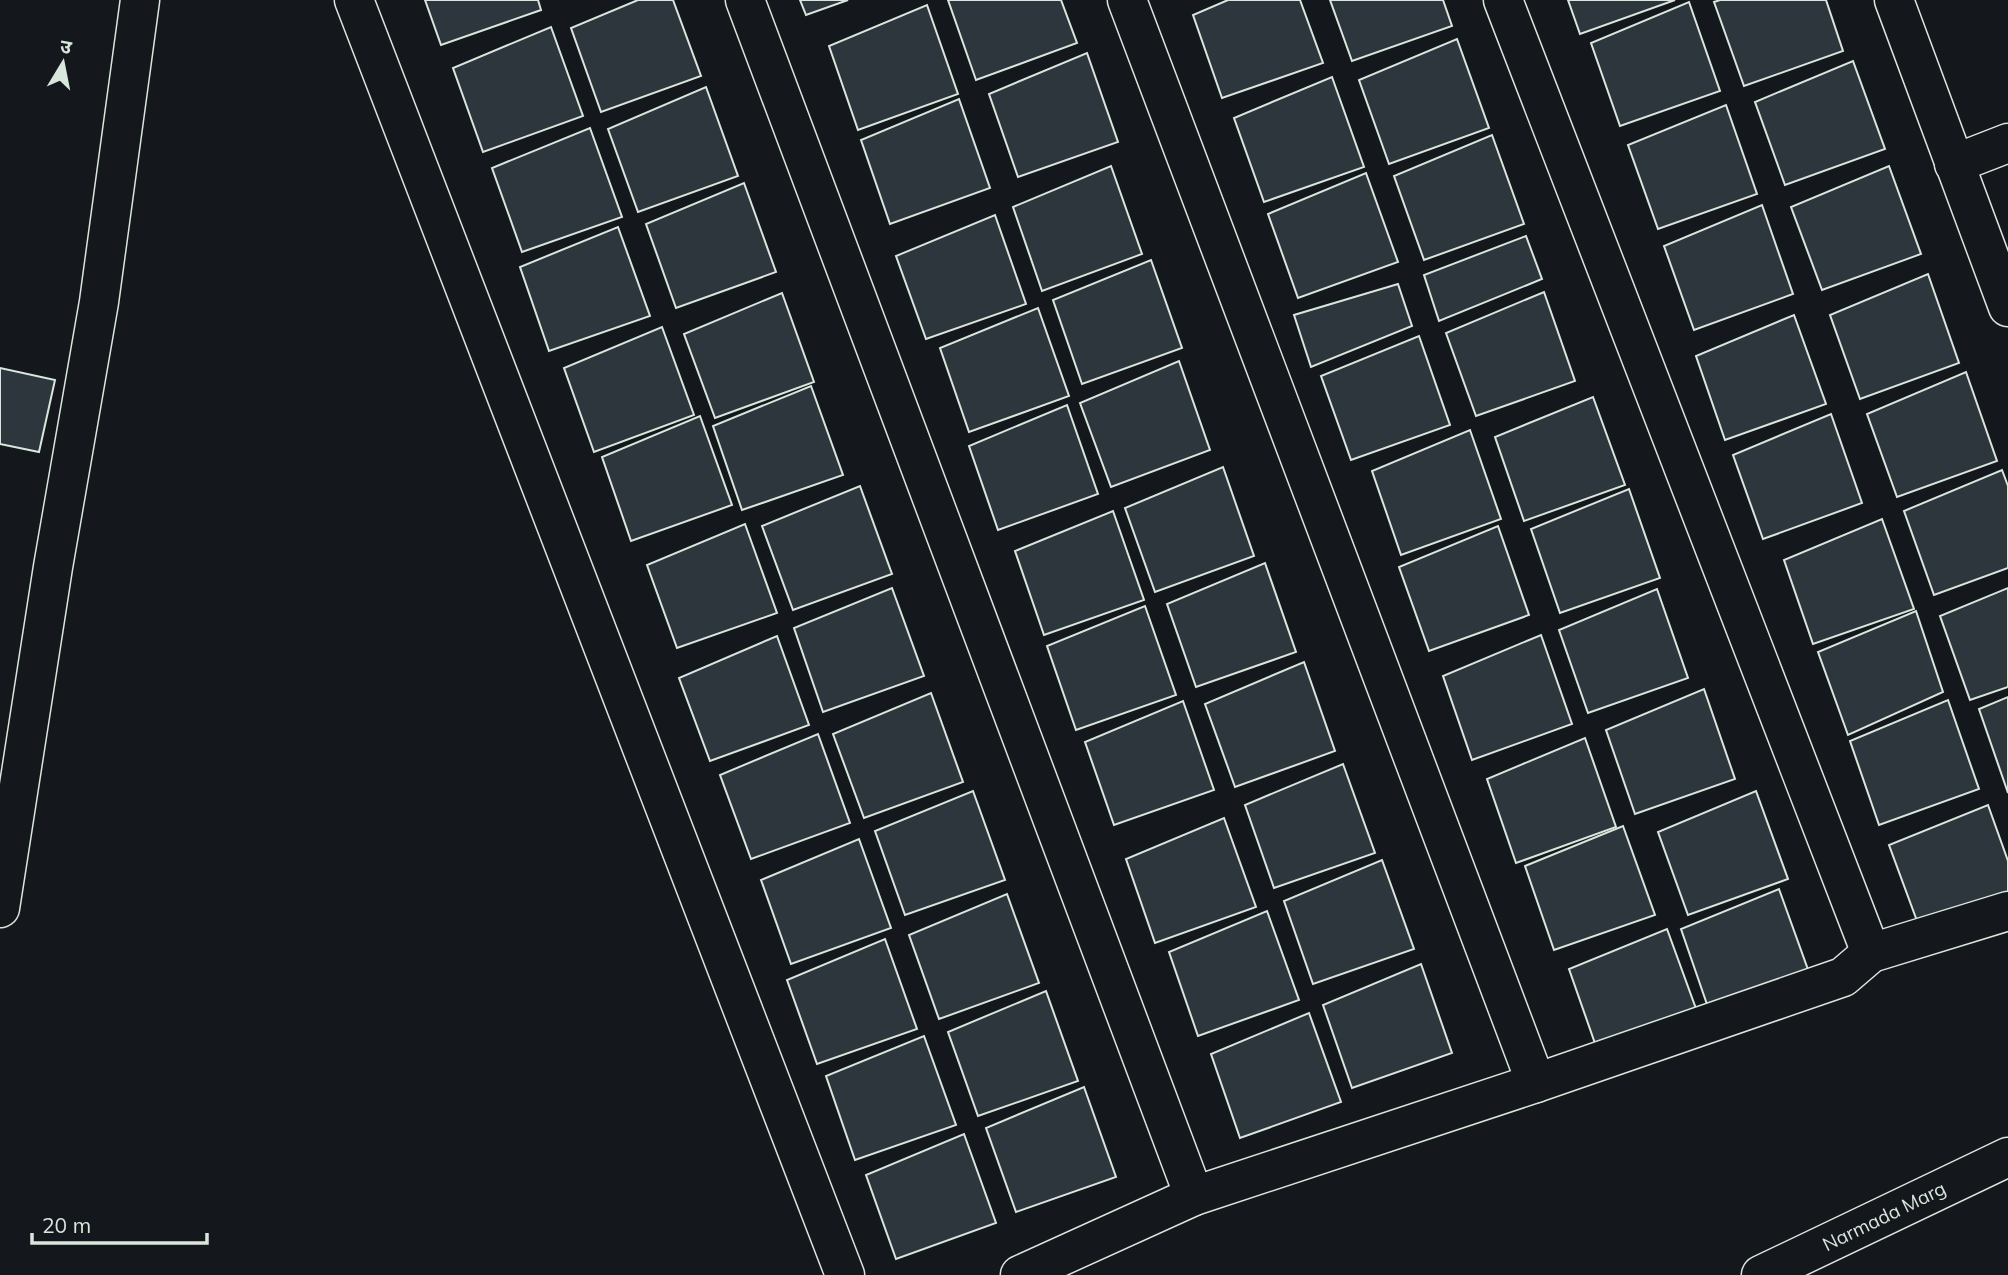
<svg xmlns="http://www.w3.org/2000/svg" width="2008" height="1275" viewBox="0 0 2008 1275" font-family="Mulish,'Noto Sans Devanagari',sans-serif">
<style>
.building{fill:#2c363c;stroke:#d8e6dc;stroke-width:2}
.lines{fill:none;stroke-linecap:round;stroke-linejoin:round}
.minor-casing{stroke:#d8e6dc;stroke-width:41}
.minor{stroke:#14181c;stroke-width:38}
.labels{text-anchor:middle;stroke-width:5;stroke-linejoin:round;paint-order:stroke}
.street-label{font-size:19px;fill:#d8e6dc;stroke:#14181c}
</style>
<rect width="100%" height="100%" fill="#14181c"/>
<g class="building">
<path d="M 425,0 L 538,0 L 541,10 L 441,45 Z"/>
<path d="M 638,0 L 673,0 L 701,76 L 601,112 L 571,28 Z"/>
<path d="M 800,0 L 848,0 L 806,15 Z"/>
<path d="M 948,0 L 1061,0 L 1077,43 L 976,80 Z"/>
<path d="M 1228,0 L 1300,0 L 1323,63 L 1222,98 L 1193,15 Z"/>
<path d="M 1330,0 L 1443,0 L 1452,26 L 1352,61 Z"/>
<path d="M 1568,0 L 1675,0 L 1580,34 Z"/>
<path d="M 1720,0 L 1826,0 L 1843,51 L 1744,86 L 1714,2 Z"/>
<path d="M 1689,2 L 1720,91 L 1620,126 L 1591,43 Z"/>
<path d="M 927,5 L 958,94 L 858,130 L 829,46 Z"/>
<path d="M 551,27 L 583,116 L 483,152 L 453,68 Z"/>
<path d="M 1457,39 L 1489,128 L 1389,164 L 1359,80 Z"/>
<path d="M 1087,53 L 1118,142 L 1018,177 L 989,94 Z"/>
<path d="M 1853,61 L 1885,149 L 1785,185 L 1755,102 Z"/>
<path d="M 1332,77 L 1364,167 L 1264,202 L 1234,118 Z"/>
<path d="M 706,87 L 738,176 L 638,212 L 608,129 Z"/>
<path d="M 959,99 L 990,188 L 890,224 L 861,140 Z"/>
<path d="M 1726,105 L 1757,194 L 1658,229 L 1628,145 Z"/>
<path d="M 590,128 L 622,217 L 522,252 L 492,168 Z"/>
<path d="M 1492,135 L 1524,224 L 1424,260 L 1394,176 Z"/>
<path d="M 1111,166 L 1142,254 L 1042,291 L 1013,207 Z"/>
<path d="M 1889,166 L 1921,254 L 1822,290 L 1791,207 Z"/>
<path d="M 1366,173 L 1398,262 L 1298,298 L 1268,214 Z"/>
<path d="M 744,183 L 776,272 L 676,308 L 646,224 Z"/>
<path d="M 1762,205 L 1793,294 L 1694,330 L 1664,246 Z"/>
<path d="M 995,215 L 1026,304 L 926,339 L 896,256 Z"/>
<path d="M 618,227 L 650,316 L 549,351 L 520,267 Z"/>
<path d="M 1526,236 L 1542,279 L 1439,321 L 1424,275 Z"/>
<path d="M 1151,260 L 1182,348 L 1082,384 L 1053,300 Z"/>
<path d="M 1928,274 L 1959,363 L 1860,399 L 1830,315 Z"/>
<path d="M 1398,284 L 1412,326 L 1311,367 L 1294,315 Z"/>
<path d="M 1544,292 L 1575,381 L 1476,416 L 1446,333 Z"/>
<path d="M 782,293 L 814,382 L 715,418 L 684,334 Z"/>
<path d="M 1038,308 L 1069,396 L 969,432 L 940,348 Z"/>
<path d="M 1794,315 L 1826,404 L 1725,440 L 1696,356 Z"/>
<path d="M 662,327 L 694,415 L 594,452 L 564,368 Z"/>
<path d="M 1419,336 L 1450,425 L 1351,460 L 1321,376 Z"/>
<path d="M 1179,361 L 1210,450 L 1111,487 L 1080,403 Z"/>
<path d="M 0,368 L 55,380 L 39,452 L 0,444 Z"/>
<path d="M 1966,372 L 1997,461 L 1897,497 L 1867,414 Z"/>
<path d="M 811,386 L 843,475 L 742,510 L 713,426 Z"/>
<path d="M 1593,397 L 1625,485 L 1524,521 L 1495,437 Z"/>
<path d="M 1067,405 L 1098,494 L 998,530 L 969,446 Z"/>
<path d="M 1831,414 L 1862,503 L 1763,539 L 1733,455 Z"/>
<path d="M 700,416 L 732,505 L 631,541 L 602,457 Z"/>
<path d="M 1470,430 L 1501,519 L 1401,555 L 1372,471 Z"/>
<path d="M 1223,467 L 1254,556 L 1155,592 L 1125,508 Z"/>
<path d="M 2002,470 L 2008,486 L 2008,568 L 1934,595 L 1904,511 Z"/>
<path d="M 860,486 L 892,574 L 793,610 L 762,526 Z"/>
<path d="M 1629,489 L 1660,578 L 1560,613 L 1531,529 Z"/>
<path d="M 1113,511 L 1144,600 L 1044,635 L 1015,551 Z"/>
<path d="M 1882,519 L 1914,609 L 1813,644 L 1784,560 Z"/>
<path d="M 745,524 L 777,613 L 677,648 L 647,565 Z"/>
<path d="M 1498,526 L 1529,615 L 1429,651 L 1399,567 Z"/>
<path d="M 1265,563 L 1296,652 L 1196,687 L 1167,604 Z"/>
<path d="M 892,588 L 924,676 L 823,712 L 794,628 Z"/>
<path d="M 2008,588 L 2008,687 L 1970,700 L 1940,616 Z"/>
<path d="M 1657,589 L 1688,678 L 1588,713 L 1559,630 Z"/>
<path d="M 1145,606 L 1176,695 L 1076,730 L 1047,646 Z"/>
<path d="M 1916,611 L 1943,692 L 1848,735 L 1818,652 Z"/>
<path d="M 1541,635 L 1572,724 L 1472,760 L 1443,676 Z"/>
<path d="M 777,636 L 809,725 L 710,761 L 679,678 Z"/>
<path d="M 1304,662 L 1335,751 L 1235,787 L 1205,704 Z"/>
<path d="M 1704,689 L 1735,779 L 1635,814 L 1606,730 Z"/>
<path d="M 931,693 L 963,782 L 864,818 L 833,734 Z"/>
<path d="M 2008,697 L 2008,793 L 1979,709 Z"/>
<path d="M 1948,700 L 1979,789 L 1879,825 L 1850,741 Z"/>
<path d="M 1183,701 L 1214,790 L 1114,825 L 1085,742 Z"/>
<path d="M 818,734 L 850,823 L 751,859 L 720,775 Z"/>
<path d="M 1585,738 L 1616,827 L 1516,863 L 1487,779 Z"/>
<path d="M 1343,764 L 1375,853 L 1274,888 L 1245,805 Z"/>
<path d="M 973,791 L 1005,880 L 905,915 L 875,831 Z"/>
<path d="M 1756,791 L 1788,879 L 1688,915 L 1658,832 Z"/>
<path d="M 1988,805 L 2008,861 L 2008,898 L 1920,929 L 1889,845 Z"/>
<path d="M 1224,818 L 1256,907 L 1155,943 L 1126,859 Z"/>
<path d="M 1623,826 L 1655,915 L 1554,950 L 1525,866 Z"/>
<path d="M 859,839 L 891,928 L 791,964 L 761,880 Z"/>
<path d="M 1382,860 L 1414,949 L 1313,984 L 1284,901 Z"/>
<path d="M 1779,889 L 1811,978 L 1710,1013 L 1681,929 Z"/>
<path d="M 1007,894 L 1039,983 L 939,1019 L 909,935 Z"/>
<path d="M 1267,911 L 1299,1000 L 1198,1036 L 1169,952 Z"/>
<path d="M 1667,929 L 1699,1017 L 1598,1052 L 1569,969 Z"/>
<path d="M 885,939 L 917,1029 L 817,1064 L 787,980 Z"/>
<path d="M 1421,964 L 1452,1053 L 1352,1088 L 1323,1005 Z"/>
<path d="M 1046,991 L 1078,1081 L 978,1116 L 948,1032 Z"/>
<path d="M 1309,1013 L 1341,1102 L 1240,1138 L 1211,1054 Z"/>
<path d="M 924,1036 L 956,1125 L 855,1160 L 826,1076 Z"/>
<path d="M 1084,1087 L 1116,1177 L 1016,1212 L 986,1128 Z"/>
<path d="M 964,1134 L 996,1223 L 896,1259 L 866,1175 Z"/>
</g>
<g class="lines">
<defs>
<g id="minor">
<path d="M 354,0 L 845,1275"/>
<path d="M 745,0 L 1194,1196"/>
<path d="M 1127,0 L 1536,1083"/>
<path d="M 1503,0 L 1871,953"/>
<path d="M 1894,0 L 2008,307"/>
<path d="M 1954,164 L 2008,143"/>
<path d="M 0,908 L 53,567 L 99,302 L 140,0"/>
<path d="M 1020,1275 L 1194,1196 L 1536,1083 L 1843,977 L 1871,953 L 2008,911"/>
<path d="M 1761,1275 L 2008,1157"/>
</g>
</defs>
<use href="#minor" class="minor-casing"/>
<use href="#minor" class="minor"/>
</g>
<g class="labels">
<g class="street-label">
<text transform="translate(1884 1216) rotate(-26)" y="7">Narmada Marg</text>
</g>
</g>
<g transform="translate(63 63) rotate(10)" stroke="#14181c" stroke-width="5" paint-order="stroke">
<path d="M0-5L12 26L0 18L-12 26Z" fill="#d8e6dc"/>
<text y="-10" font-size="19" font-weight="bold" text-anchor="middle" fill="#d8e6dc">उ</text>
</g>
<path d="M32 1233v10h175v-10" fill="none" stroke="#d8e6dc" stroke-width="3.5"/>
<text x="42" y="1233" font-size="21" fill="#d8e6dc" stroke="#14181c" stroke-width="5" paint-order="stroke">20 m</text>
</svg>
